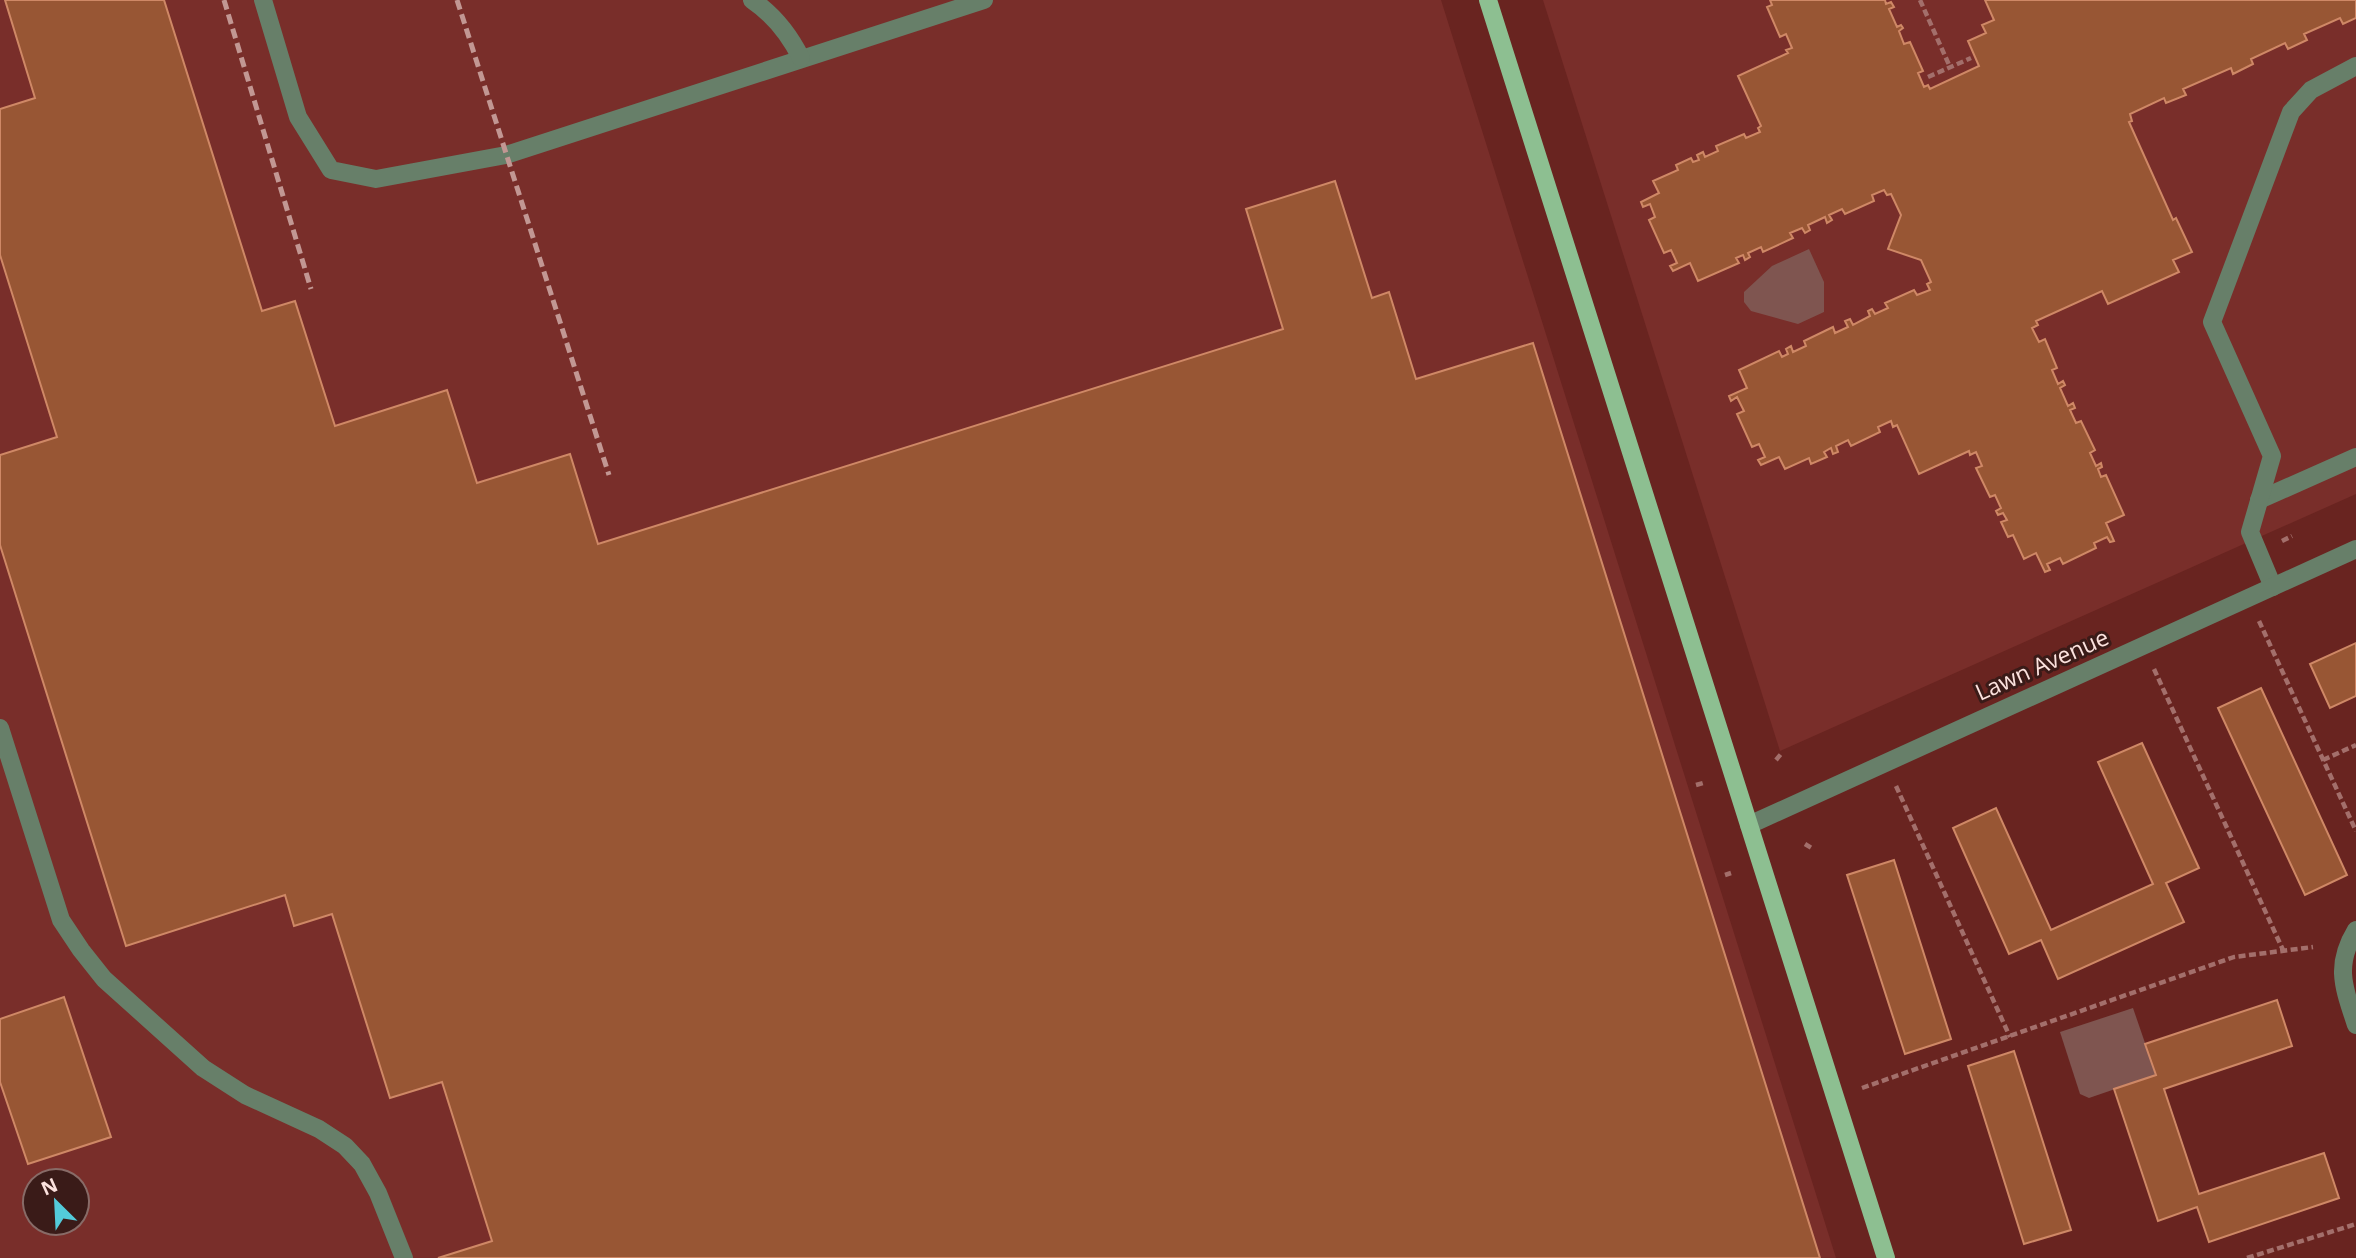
<svg xmlns="http://www.w3.org/2000/svg" width="2356" height="1258" viewBox="0 0 2356 1258" font-family="'Open Sans',sans-serif">
<style>
.built{fill:#792e2a;fill-rule:evenodd}
.green{fill:#7f5550}
.building{fill:#985634;stroke:#cf8866;stroke-width:2}
.lines{fill:none;stroke-linecap:round;stroke-linejoin:round}
.path{stroke:#a36f6b;stroke-width:4.5;stroke-dasharray:7 3.5;stroke-linecap:butt}
.minor{stroke:#677f69;stroke-width:18}
.major{stroke:#8dbf91;stroke-width:18}
.rail{stroke:#c29793;stroke-width:5;stroke-dasharray:10 5;stroke-linecap:butt}
.labels{text-anchor:middle;stroke-width:6;stroke-linejoin:round;paint-order:stroke}
.street-label{font-size:23px;fill:#fce2de;stroke:#3a1b18}
</style>
<rect width="100%" height="100%" fill="#692420"/>
<g class="built">
<path d="M 0,0 L 1441,0 L 1836,1258 L 0,1258 ZM 35,1181 L 77,1181 L 77,1223 L 35,1223 Z"/>
<path d="M 1543,0 L 2356,0 L 2356,494 L 1780,751 Z"/>
</g>
<g class="green">
<path d="M 1809,249 L 1824,282 L 1824,312 L 1798,324 L 1751,311 L 1744,302 L 1744,292 L 1772,266 Z"/>
<path d="M 2133,1008 L 2156,1075 L 2089,1098 L 2080,1094 L 2060,1032 Z"/>
</g>
<g class="building">
<path d="M 5,0 L 164,0 L 262,311 L 295,301 L 335,426 L 447,390 L 477,483 L 570,454 L 598,544 L 1283,329 L 1246,209 L 1335,181 L 1372,298 L 1389,292 L 1416,379 L 1533,343 L 1820,1258 L 438,1258 L 492,1241 L 442,1082 L 390,1098 L 332,914 L 294,926 L 285,895 L 126,946 L 0,545 L 0,455 L 57,437 L 0,255 L 0,109 L 35,98 Z"/>
<path d="M 1770,0 L 1885,0 L 1886,4 L 1891,2 L 1894,7 L 1889,9 L 1897,27 L 1901,25 L 1903,28 L 1899,31 L 1904,44 L 1910,42 L 1923,71 L 1918,73 L 1924,87 L 1928,85 L 1930,89 L 1979,66 L 1968,41 L 1986,33 L 1982,25 L 1994,20 L 1985,0 L 2356,0 L 2356,18 L 2343,24 L 2340,18 L 2304,34 L 2307,40 L 2288,49 L 2285,43 L 2251,59 L 2253,64 L 2233,74 L 2231,68 L 2183,89 L 2186,95 L 2166,103 L 2164,98 L 2130,114 L 2132,121 L 2129,122 L 2173,220 L 2176,218 L 2192,252 L 2173,260 L 2179,272 L 2108,304 L 2102,291 L 2036,321 L 2038,325 L 2032,328 L 2039,342 L 2045,339 L 2057,368 L 2052,370 L 2058,384 L 2063,381 L 2065,385 L 2060,388 L 2068,406 L 2073,403 L 2075,408 L 2070,410 L 2076,423 L 2081,421 L 2095,450 L 2090,453 L 2096,466 L 2101,463 L 2102,467 L 2098,469 L 2101,477 L 2106,475 L 2124,515 L 2106,523 L 2114,541 L 2110,542 L 2107,537 L 2094,543 L 2096,548 L 2063,564 L 2060,558 L 2047,564 L 2050,570 L 2045,572 L 2036,553 L 2024,559 L 2013,535 L 2008,537 L 2001,522 L 2007,520 L 2003,513 L 1998,515 L 1996,511 L 2001,508 L 1995,495 L 1990,497 L 1976,468 L 1982,466 L 1976,452 L 1970,455 L 1969,451 L 1919,474 L 1897,425 L 1893,427 L 1891,421 L 1878,427 L 1880,432 L 1851,446 L 1848,440 L 1836,446 L 1838,452 L 1833,454 L 1831,448 L 1824,452 L 1827,457 L 1811,464 L 1809,458 L 1785,469 L 1779,457 L 1761,465 L 1758,460 L 1765,457 L 1759,444 L 1752,447 L 1737,414 L 1744,411 L 1737,397 L 1731,401 L 1729,396 L 1747,388 L 1739,370 L 1779,351 L 1782,357 L 1788,354 L 1786,349 L 1791,346 L 1793,352 L 1806,346 L 1804,341 L 1833,327 L 1835,333 L 1848,327 L 1845,321 L 1850,319 L 1853,325 L 1870,316 L 1868,311 L 1872,309 L 1875,314 L 1888,308 L 1885,303 L 1914,290 L 1917,295 L 1930,290 L 1927,284 L 1931,282 L 1921,260 L 1888,249 L 1901,215 L 1891,194 L 1887,195 L 1884,190 L 1872,195 L 1874,201 L 1845,214 L 1842,209 L 1829,215 L 1832,220 L 1827,223 L 1825,217 L 1808,225 L 1810,230 L 1805,233 L 1802,228 L 1790,233 L 1793,238 L 1763,252 L 1761,247 L 1748,253 L 1750,257 L 1745,260 L 1743,255 L 1736,258 L 1739,263 L 1698,281 L 1690,263 L 1673,271 L 1670,266 L 1677,263 L 1671,250 L 1664,253 L 1649,220 L 1655,217 L 1650,204 L 1643,207 L 1641,202 L 1659,193 L 1653,181 L 1678,170 L 1676,165 L 1691,158 L 1693,162 L 1699,160 L 1697,155 L 1703,152 L 1705,157 L 1718,151 L 1716,146 L 1744,134 L 1746,138 L 1760,132 L 1758,128 L 1761,126 L 1738,76 L 1788,53 L 1786,50 L 1792,48 L 1786,34 L 1780,37 L 1767,7 L 1772,5 Z"/>
<path d="M 2356,643 L 2356,696 L 2330,708 L 2310,664 Z"/>
<path d="M 2261,688 L 2347,875 L 2305,895 L 2218,708 Z"/>
<path d="M 2142,743 L 2199,868 L 2166,883 L 2184,922 L 2058,979 L 2041,940 L 2009,954 L 1953,828 L 1996,808 L 2051,930 L 2153,884 L 2098,762 Z"/>
<path d="M 1894,860 L 1951,1039 L 1905,1054 L 1847,875 Z"/>
<path d="M 64,997 L 111,1137 L 28,1164 L 0,1082 L 0,1019 Z"/>
<path d="M 2277,1000 L 2292,1046 L 2164,1089 L 2199,1194 L 2324,1153 L 2339,1198 L 2209,1242 L 2197,1207 L 2158,1221 L 2114,1089 L 2156,1075 L 2145,1044 Z"/>
<path d="M 2014,1051 L 2071,1230 L 2024,1244 L 1968,1066 Z"/>
</g>
<g class="lines">
<g class="path">
<path d="M 1920,0 L 1950,67"/>
<path d="M 1928,77 L 1971,58"/>
<path d="M 2282,541 L 2292,536"/>
<path d="M 2259,621 L 2356,831"/>
<path d="M 2154,669 L 2283,950"/>
<path d="M 1776,760 L 1781,754"/>
<path d="M 2323,760 L 2356,745"/>
<path d="M 1696,785 L 1703,783"/>
<path d="M 1896,786 L 2010,1037"/>
<path d="M 1805,844 L 1813,849"/>
<path d="M 1725,875 L 1731,873"/>
<path d="M 1862,1088 L 2234,957 L 2313,947"/>
<path d="M 2247,1258 L 2356,1224"/>
</g>
<g class="minor">
<path d="M 263,0 L 298,117 L 331,170 L 376,179 L 506,155 L 984,0"/>
<path d="M 752,0 C 774,15 789,34 801,58"/>
<path d="M 2259,500 L 2356,457"/>
<path d="M 2273,587 L 2250,532 L 2272,456 L 2212,322 L 2291,112 L 2311,90 L 2356,66"/>
<path d="M 0,728 L 61,920 L 81,950 L 104,979 L 203,1068 L 245,1095 L 319,1129 L 345,1146 L 362,1164 L 378,1193 L 404,1258"/>
<path d="M 1749,825 L 2356,549"/>
<path d="M 2356,930 C 2334,966 2344,988 2356,1025"/>
</g>
<path class="major" d="M 1488,0 L 1886,1258"/>
<g class="rail">
<path d="M 224,0 L 311,289"/>
<path d="M 457,0 L 609,475"/>
</g>
</g>
<g class="labels">
<g class="street-label">
<text transform="translate(2042 665) rotate(-24)" y="8">Lawn Avenue</text>
</g>
</g>
<g transform="translate(56 1202) rotate(336)"><circle r="33" fill="#3a1b18" stroke="#886b67" stroke-width="2"/>
<path d="M0-5L12 26L0 18L-12 26Z" fill="#53cbda"/>
<text y="-10" font-size="19" font-weight="bold" text-anchor="middle" fill="#fce2de">N</text>
</g>
</svg>
